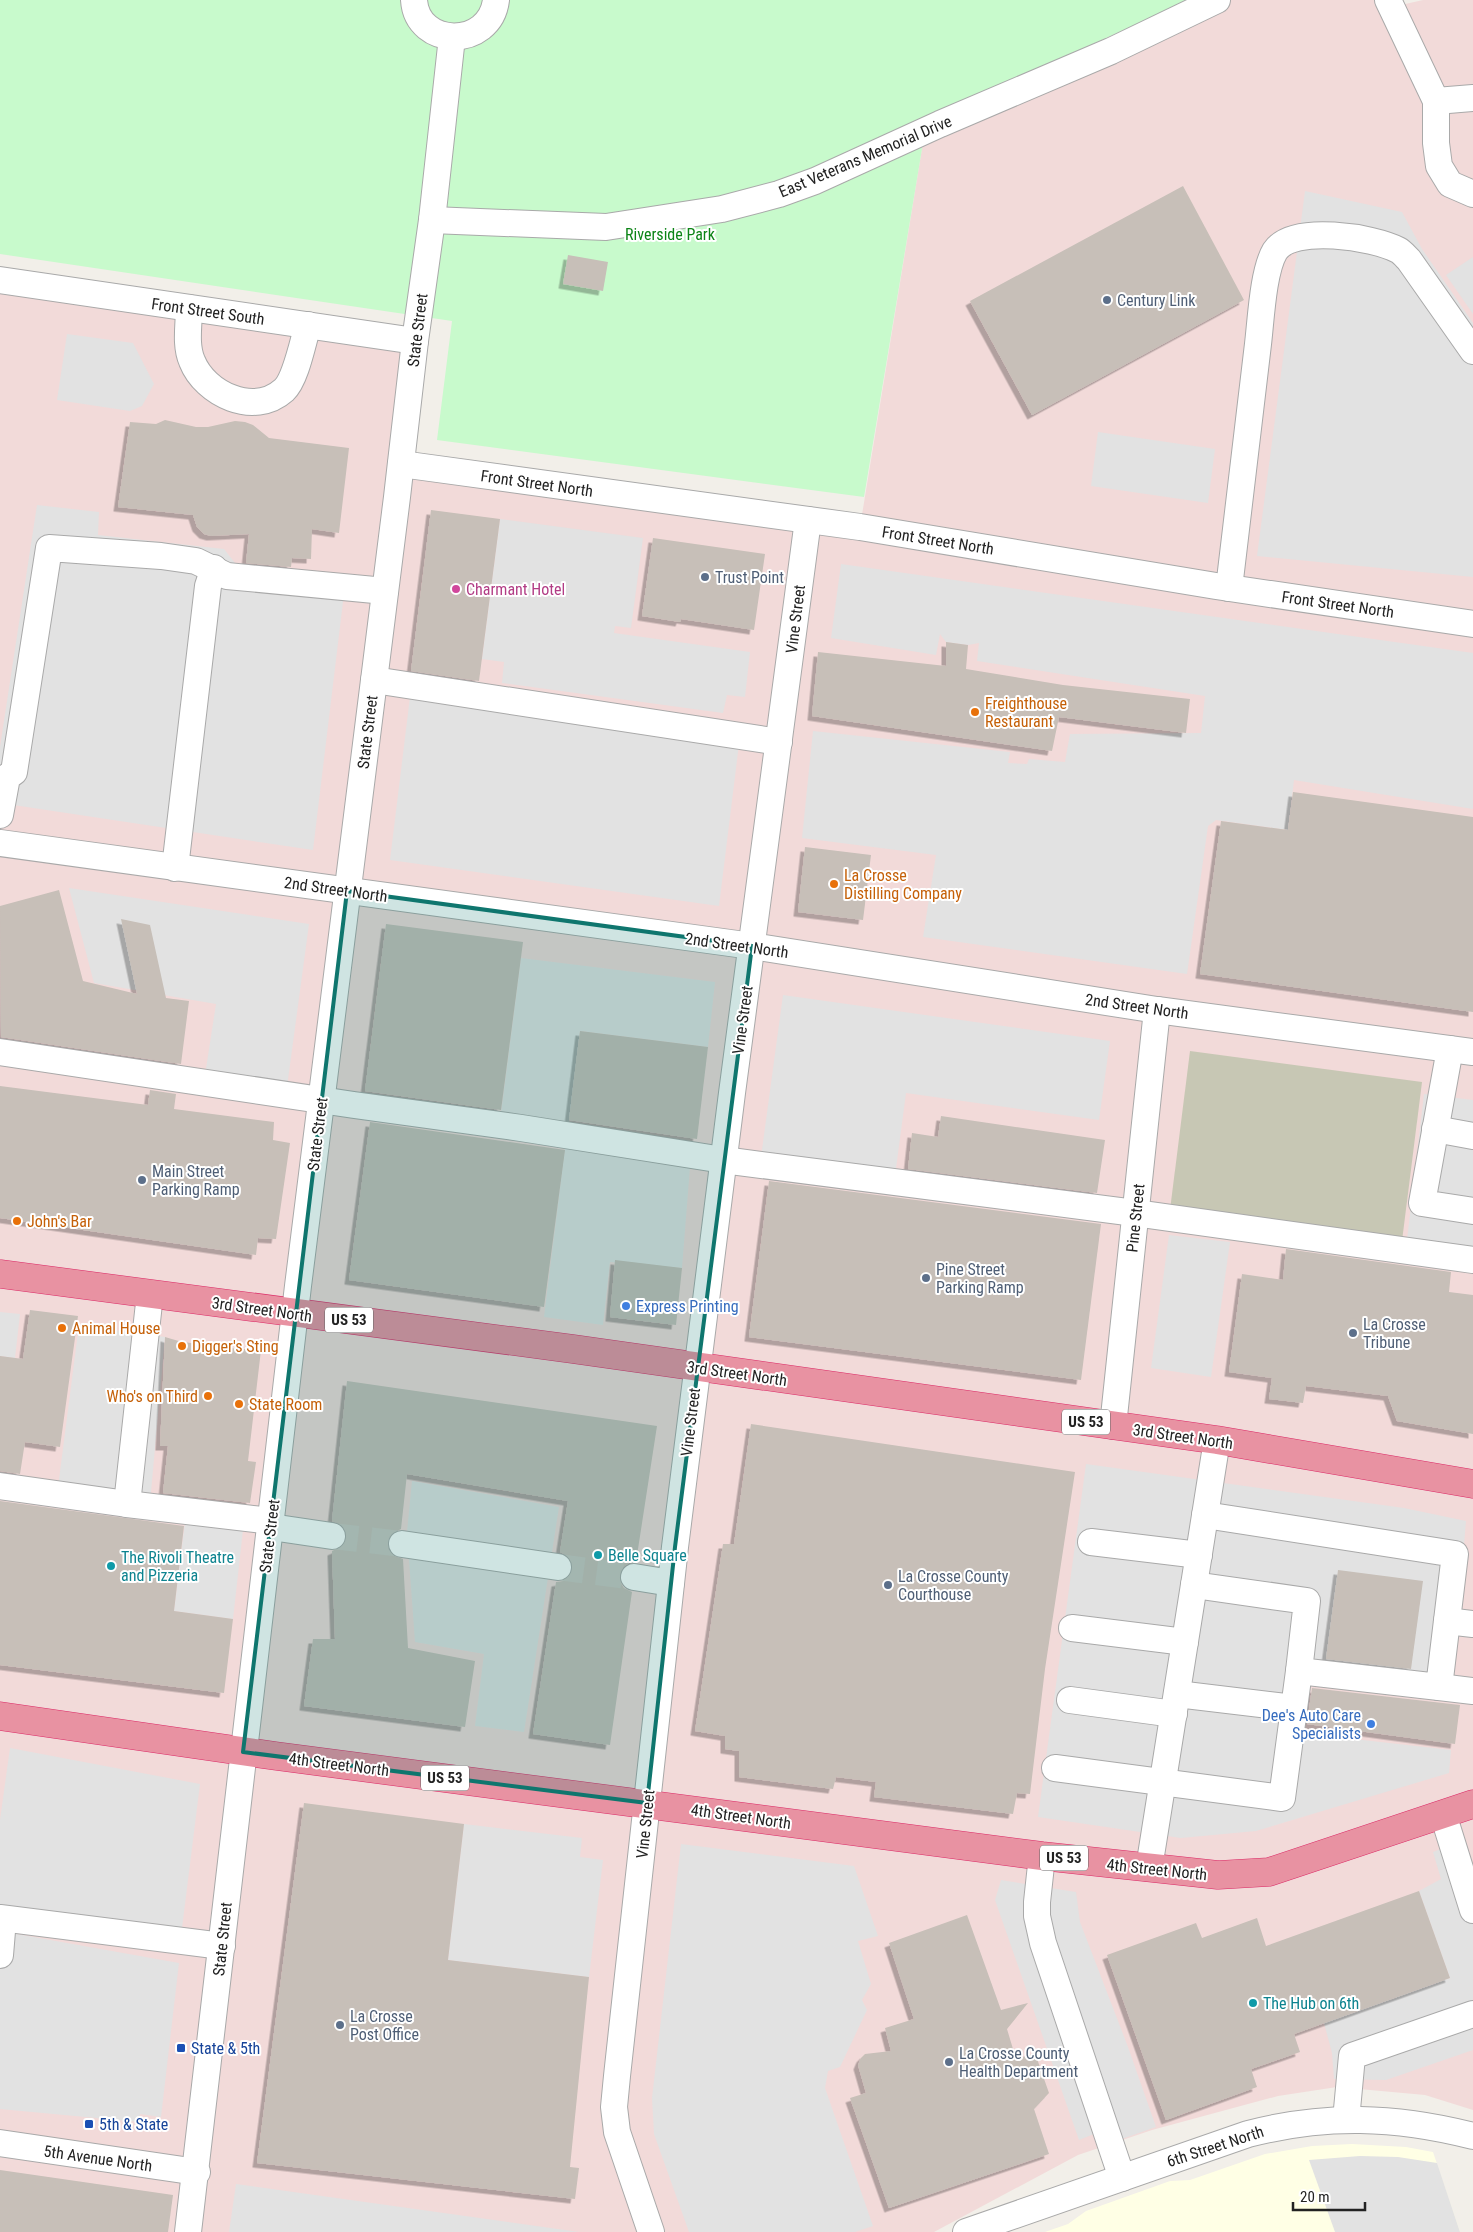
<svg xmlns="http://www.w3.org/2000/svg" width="1473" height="2232" viewBox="0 0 1473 2232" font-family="'Roboto Condensed',sans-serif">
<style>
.commercial{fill:#f2dad9}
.education{fill:#ffffe5}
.construction{fill:#c7c7b4}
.park{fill:#c8facc}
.parking{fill:#e2e2e2}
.building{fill:#c7bfb8;filter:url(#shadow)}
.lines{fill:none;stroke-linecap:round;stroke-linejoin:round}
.minor-tunnel{stroke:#c8c6c1;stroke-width:26;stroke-dasharray:26 13;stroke-linecap:butt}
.minor-casing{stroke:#a9a9a9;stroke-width:28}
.highway-casing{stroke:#dc2a67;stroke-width:29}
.minor{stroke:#fff;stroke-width:26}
.highway{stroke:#e892a2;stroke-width:28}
.marked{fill:#0f766e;fill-opacity:0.2;stroke:#0f766e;stroke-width:4;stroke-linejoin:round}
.service-dot{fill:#5c6f8a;stroke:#fff;stroke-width:2}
.hotel-dot{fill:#d1479c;stroke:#fff;stroke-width:2}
.food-dot{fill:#e8710a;stroke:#fff;stroke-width:2}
.shop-dot{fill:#3f7fe0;stroke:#fff;stroke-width:2}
.culture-dot{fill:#0f9aa8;stroke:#fff;stroke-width:2}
.transit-dot{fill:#1a4fb4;stroke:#fff;stroke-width:2}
.labels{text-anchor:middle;stroke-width:4;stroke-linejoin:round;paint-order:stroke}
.shield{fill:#fff;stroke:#646464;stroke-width:1}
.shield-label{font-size:15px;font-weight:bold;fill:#222}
.street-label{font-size:16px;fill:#222;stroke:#fff}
.park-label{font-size:16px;fill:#0c8416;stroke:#fff}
.service-label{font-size:16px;fill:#4e5e75;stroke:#fff;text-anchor:start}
.hotel-label{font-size:16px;fill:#b23c85;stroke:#fff;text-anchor:start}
.food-label{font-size:16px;fill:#c56008;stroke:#fff;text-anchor:start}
.shop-label{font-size:16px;fill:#366cbe;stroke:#fff;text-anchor:start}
.culture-label{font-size:16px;fill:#0d838f;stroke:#fff;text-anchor:start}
.transit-label{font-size:16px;fill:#164399;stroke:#fff;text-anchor:start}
</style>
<defs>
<filter id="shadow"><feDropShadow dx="-4.5" dy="4.5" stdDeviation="0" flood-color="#0004"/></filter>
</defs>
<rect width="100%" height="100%" fill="#f2efe9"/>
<path class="commercial" d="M 1217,0 L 1388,0 L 1392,7 L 1423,0 L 1473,0 L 1473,2110 L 1425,2095 L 1337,2087 L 1278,2096 L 1152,2130 L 1078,2155 L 934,2232 L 0,2232 L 0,280 L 415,341 L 401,464 L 860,527 L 927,118 Z"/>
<path class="education" d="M 1352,2144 L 1406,2147 L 1433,2152 L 1460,2232 L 1045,2232 L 1068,2224 L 1086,2211 L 1170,2181 L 1190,2180 L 1265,2154 L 1312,2146 Z"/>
<path class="construction" d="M 1190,1051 L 1422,1082 L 1402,1241 L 1170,1210 Z"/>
<path class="park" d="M 0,0 L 1190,0 L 927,119 L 864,497 L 437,440 L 452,321 L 0,254 Z"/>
<g class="parking">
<path d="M 1305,191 L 1402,212 L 1422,249 L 1473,323 L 1473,577 L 1257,556 Z"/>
<path d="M 1473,257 L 1473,314 L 1446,275 Z"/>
<path d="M 67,334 L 133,343 L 154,384 L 142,406 L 130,411 L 57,400 Z"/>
<path d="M 1098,432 L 1215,449 L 1208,503 L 1091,486 Z"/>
<path d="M 37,505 L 99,512 L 98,535 L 224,549 L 239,568 L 346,577 L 313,850 L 0,803 L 0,747 Z"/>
<path d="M 500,519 L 643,538 L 631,628 L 615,626 L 614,633 L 750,652 L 745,697 L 727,695 L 723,713 L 502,683 L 504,662 L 482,659 Z"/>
<path d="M 841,564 L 1473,653 L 1473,809 L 1294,780 L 1288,830 L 1216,820 L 1208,826 L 1187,974 L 923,937 L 936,855 L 802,838 L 813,731 L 1010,752 L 1008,763 L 1027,764 L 1029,759 L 1065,762 L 1070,734 L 1201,733 L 1205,696 L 977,661 L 979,643 L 968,645 L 946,642 L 940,634 L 936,655 L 831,638 Z"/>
<path d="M 410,697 L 739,744 L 719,906 L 390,860 Z"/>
<path d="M 69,888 L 309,924 L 287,1087 L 205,1075 L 216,1004 L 94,983 Z"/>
<path d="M 521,958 L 715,982 L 708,1047 L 580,1031 L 569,1123 L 501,1113 Z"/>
<path d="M 783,995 L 1110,1041 L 1099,1120 L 906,1093 L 895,1176 L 761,1157 Z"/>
<path d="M 1424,1094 L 1473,1100 L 1473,1252 L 1407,1240 Z"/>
<path d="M 565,1148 L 690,1167 L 682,1268 L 610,1262 L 603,1325 L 544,1317 Z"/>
<path d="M 1169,1235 L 1230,1242 L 1211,1377 L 1151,1368 Z"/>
<path d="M 0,1312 L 20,1314 L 15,1358 L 0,1356 Z"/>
<path d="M 79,1325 L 165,1337 L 150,1503 L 58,1487 Z"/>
<path d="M 1086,1464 L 1404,1508 L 1466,1521 L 1452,1691 L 1306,1671 L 1301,1733 L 1451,1750 L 1449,1773 L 1256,1831 L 1181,1838 L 1038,1817 Z"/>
<path d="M 412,1481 L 559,1507 L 524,1732 L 475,1726 L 484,1654 L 415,1642 L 407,1532 Z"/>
<path d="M 185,1522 L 243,1530 L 233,1619 L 174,1611 Z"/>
<path d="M 10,1748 L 200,1784 L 181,1936 L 0,1912 L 0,1820 Z"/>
<path d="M 464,1824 L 582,1838 L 580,1857 L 603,1860 L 589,1977 L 448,1960 Z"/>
<path d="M 1456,1843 L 1463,1860 L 1473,1863 L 1473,2050 L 1386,2080 L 1334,2079 L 1332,2053 L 1324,2023 L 1450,1978 L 1419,1891 L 1441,1879 L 1433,1852 Z"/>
<path d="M 681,1844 L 854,1866 L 878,1936 L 858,1941 L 871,1984 L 862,2000 L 867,2010 L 840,2067 L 828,2071 L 825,2088 L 873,2226 L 855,2232 L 689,2232 L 654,2134 L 652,2098 Z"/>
<path d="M 1001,1880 L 1076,1892 L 1080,1922 L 1128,2047 L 1156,2127 L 1099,2147 L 1094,2134 L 1079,2140 L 995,1900 Z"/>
<path d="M 0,1931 L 179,1963 L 161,2117 L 140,2114 L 139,2122 L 0,2109 Z"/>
<path d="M 1360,2156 L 1398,2157 L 1437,2163 L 1460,2232 L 1335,2232 L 1309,2160 Z"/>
<path d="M 236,2184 L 579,2232 L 229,2232 Z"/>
</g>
<g class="building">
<path d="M 1183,186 L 1244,300 L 1032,415 L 970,301 Z"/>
<path d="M 568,255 L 608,262 L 603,291 L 563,284 Z"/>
<path d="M 165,420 L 196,427 L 208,427 L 235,421 L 245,422 L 253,425 L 269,438 L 349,448 L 339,533 L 312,529 L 311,559 L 292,558 L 291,567 L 246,563 L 249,534 L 211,536 L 204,534 L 197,527 L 193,515 L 118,507 L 130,422 L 156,424 Z"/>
<path d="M 431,510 L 500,519 L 479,681 L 411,671 Z"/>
<path d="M 653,538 L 765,554 L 754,630 L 681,619 L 680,622 L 642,616 Z"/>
<path d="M 946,642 L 968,645 L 966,669 L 1063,685 L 1190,699 L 1186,733 L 1059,717 L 1052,751 L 812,716 L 818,652 L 946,666 Z"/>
<path d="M 1293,792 L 1473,817 L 1473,1012 L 1200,974 L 1221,821 L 1288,830 Z"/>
<path d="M 805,847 L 871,855 L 863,920 L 798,912 Z"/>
<path d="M 59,890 L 83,981 L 137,994 L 121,919 L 150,925 L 166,998 L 189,1001 L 181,1064 L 1,1037 L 0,906 Z"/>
<path d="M 386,924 L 523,942 L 501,1110 L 365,1091 Z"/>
<path d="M 580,1031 L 708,1047 L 697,1139 L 569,1120 Z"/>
<path d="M 0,1086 L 148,1105 L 150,1090 L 176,1094 L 174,1109 L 274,1122 L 273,1140 L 290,1143 L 276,1239 L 258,1238 L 256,1255 L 0,1218 Z"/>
<path d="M 941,1116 L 1105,1140 L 1097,1193 L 908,1169 L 912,1133 L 938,1137 Z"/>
<path d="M 370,1122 L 565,1150 L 544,1307 L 349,1280 Z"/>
<path d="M 769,1181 L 1101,1224 L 1081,1380 L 749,1337 Z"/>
<path d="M 1286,1249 L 1451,1272 L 1449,1292 L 1473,1295 L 1473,1434 L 1397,1421 L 1388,1396 L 1306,1386 L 1303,1403 L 1269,1399 L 1272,1378 L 1229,1372 L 1242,1274 L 1283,1280 Z"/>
<path d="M 615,1260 L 682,1268 L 676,1325 L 610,1317 Z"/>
<path d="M 30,1310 L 78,1316 L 60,1447 L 25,1442 L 20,1474 L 0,1471 L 0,1356 L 23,1359 Z"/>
<path d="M 165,1337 L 182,1342 L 228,1347 L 228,1348 L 261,1350 L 248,1461 L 256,1462 L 250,1503 L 163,1493 L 168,1446 L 160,1446 Z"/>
<path d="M 347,1381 L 657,1426 L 636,1562 L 629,1563 L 623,1567 L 619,1575 L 620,1582 L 624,1588 L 632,1592 L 610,1745 L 533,1734 L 556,1582 L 563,1581 L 569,1577 L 573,1569 L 572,1561 L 568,1556 L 560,1552 L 568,1501 L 407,1474 L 401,1529 L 391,1534 L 387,1542 L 388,1550 L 392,1555 L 403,1559 L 408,1648 L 475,1661 L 465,1727 L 304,1706 L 313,1639 L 335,1639 L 332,1551 L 343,1546 L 347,1538 L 346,1530 L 342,1525 L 332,1521 Z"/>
<path d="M 751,1424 L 1075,1472 L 1045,1669 L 1030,1794 L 1017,1793 L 1013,1814 L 874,1797 L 876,1782 L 836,1777 L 833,1789 L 739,1777 L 739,1751 L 725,1749 L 725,1736 L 695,1731 L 723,1544 L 734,1544 Z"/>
<path d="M 0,1501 L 184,1526 L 174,1611 L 233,1619 L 224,1693 L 0,1665 Z"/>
<path d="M 1338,1570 L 1423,1581 L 1411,1669 L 1326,1659 Z"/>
<path d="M 1312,1688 L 1460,1705 L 1455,1744 L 1307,1724 Z"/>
<path d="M 304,1803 L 464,1824 L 448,1960 L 589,1977 L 570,2167 L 579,2168 L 575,2199 L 257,2163 Z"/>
<path d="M 1419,1891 L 1450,1978 L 1294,2034 L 1300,2052 L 1251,2069 L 1257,2087 L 1166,2120 L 1107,1955 L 1196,1923 L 1202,1938 L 1257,1918 L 1266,1946 Z"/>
<path d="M 967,1915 L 1001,2010 L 1028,2003 L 1007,2029 L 1016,2059 L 1035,2053 L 1049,2093 L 1034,2109 L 1049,2154 L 889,2208 L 850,2098 L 866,2093 L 858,2065 L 861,2058 L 865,2054 L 891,2051 L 885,2028 L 914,2019 L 889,1943 Z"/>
<path d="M 0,2170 L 173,2195 L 168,2232 L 0,2232 Z"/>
</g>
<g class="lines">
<g class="minor-tunnel">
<path d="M 332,1536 L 402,1544"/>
<path d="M 558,1567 L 634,1577"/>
</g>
<defs>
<g id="minor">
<path d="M 414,0 C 417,48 490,49 496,0"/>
<path d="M 1388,0 L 1436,101 L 1436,143 L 1439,166 L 1450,184 L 1473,194"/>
<path d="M 1436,101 L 1473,98"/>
<path d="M 432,220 L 606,227 L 722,209 L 779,194 L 815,181 L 940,124 L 1111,51 L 1217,0"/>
<path d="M 0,280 L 415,341"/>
<path d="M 189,308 C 189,325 185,345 192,361 C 205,394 254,417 284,390 C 296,379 303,341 308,325"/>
<path d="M 401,464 L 860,527 L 1216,586 L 1473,624"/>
<path d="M 1229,588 C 1238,506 1248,425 1258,344 C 1261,319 1263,271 1275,251 C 1293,224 1373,237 1398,250 C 1402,252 1406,257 1409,260 L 1473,351"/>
<path d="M 374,680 L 779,742"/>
<path d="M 0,815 L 7,777 L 14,772 L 49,548 L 161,556 L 196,561 L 227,576 L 385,591"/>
<path d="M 0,843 L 752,946 L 1157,1010 L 1473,1052"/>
<path d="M 175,868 L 208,586 L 214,568"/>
<path d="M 1450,1049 L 1422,1203 L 1473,1211"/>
<path d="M 0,1052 L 354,1105 L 521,1128 L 723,1160 L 1135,1213 L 1473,1260"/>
<path d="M 1435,1129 L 1473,1136"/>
<path d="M 1113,1426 L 1157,1010"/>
<path d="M 0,1486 L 127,1504 L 271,1521"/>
<path d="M 127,1504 L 150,1294"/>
<path d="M 271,1527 L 332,1536"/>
<path d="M 1091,1542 L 1199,1555"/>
<path d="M 402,1544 L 558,1567"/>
<path d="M 634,1577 L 671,1583"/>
<path d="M 1194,1585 L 1307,1601 L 1299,1671 L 1439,1687 L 1455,1554 L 1205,1515"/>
<path d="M 1447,1621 L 1473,1624"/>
<path d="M 1072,1628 L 1185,1642"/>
<path d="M 1439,1687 L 1473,1691"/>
<path d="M 1177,1694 L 1294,1708"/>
<path d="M 1070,1700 L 1174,1714"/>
<path d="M 1055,1768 L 1282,1798 L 1299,1671"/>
<path d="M 1443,1814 L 1473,1910"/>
<path d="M 1042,1856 L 1037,1902 L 1037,1916 L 1043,1943 L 1122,2178"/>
<path d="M 1149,1868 L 1217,1440"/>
<path d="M 0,1918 L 222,1946"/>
<path d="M 0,1955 L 3,1919"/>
<path d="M 1346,2120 L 1352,2056 L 1473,2014"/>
<path d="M 0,2143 L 197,2172"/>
<path d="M 188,2232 L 298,1286 L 397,497 L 415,341 L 432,220 L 452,37"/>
<path d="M 651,2232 L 617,2132 L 614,2107 L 617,2076 L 675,1547 L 732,1093 L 808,520"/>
<path d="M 966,2232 L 1248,2134 C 1325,2114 1395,2116 1473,2136"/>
</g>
<g id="highway">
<path d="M 0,1274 L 573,1349 L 1217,1440 L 1473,1484"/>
<path d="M 0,1716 L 276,1756 L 1042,1856 L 1218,1875 L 1269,1872 L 1473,1804"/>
</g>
</defs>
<use href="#minor" class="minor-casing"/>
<use href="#highway" class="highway-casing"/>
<use href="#minor" class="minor"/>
<use href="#highway" class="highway"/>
</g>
<path class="marked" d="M 347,891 L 752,946 L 675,1547 L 647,1803 L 243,1752 Z"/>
<g class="service-dot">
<circle cx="1107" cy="300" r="5"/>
<circle cx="705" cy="577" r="5"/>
<circle cx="142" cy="1180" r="5"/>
<circle cx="926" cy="1278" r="5"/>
<circle cx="1353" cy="1333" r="5"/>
<circle cx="888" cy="1585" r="5"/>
<circle cx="340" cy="2025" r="5"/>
<circle cx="949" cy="2062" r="5"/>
</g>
<circle class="hotel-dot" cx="456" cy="589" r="5"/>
<g class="food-dot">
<circle cx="975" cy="712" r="5"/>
<circle cx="834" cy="884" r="5"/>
<circle cx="17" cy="1221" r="5"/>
<circle cx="62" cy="1328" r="5"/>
<circle cx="182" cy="1346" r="5"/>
<circle cx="208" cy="1396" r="5"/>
<circle cx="239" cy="1404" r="5"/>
</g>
<g class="shop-dot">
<circle cx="626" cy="1306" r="5"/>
<circle cx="1371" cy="1724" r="5"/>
</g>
<g class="culture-dot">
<circle cx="598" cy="1555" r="5"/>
<circle cx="111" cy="1566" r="5"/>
<circle cx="1253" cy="2003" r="5"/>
</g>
<g class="transit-dot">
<rect x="176" y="2043" width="10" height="10" rx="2.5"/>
<rect x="84" y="2119" width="10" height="10" rx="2.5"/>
</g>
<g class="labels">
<g class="shield">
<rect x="325" y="1307.5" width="48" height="25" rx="4"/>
<rect x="1062" y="1409.5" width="48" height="25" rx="4"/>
<rect x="421" y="1765.5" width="48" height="25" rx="4"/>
<rect x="1040" y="1845.5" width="48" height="25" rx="4"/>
</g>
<g class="shield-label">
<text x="349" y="1325">US 53</text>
<text x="1086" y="1427">US 53</text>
<text x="445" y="1783">US 53</text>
<text x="1064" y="1863">US 53</text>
</g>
<g class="street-label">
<text transform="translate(865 156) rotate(-23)" y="6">East Veterans Memorial Drive</text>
<text transform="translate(208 311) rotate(8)" y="6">Front Street South</text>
<text transform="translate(417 330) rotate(-83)" y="6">State Street</text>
<text transform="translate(537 483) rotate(8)" y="6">Front Street North</text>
<text transform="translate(938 540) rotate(9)" y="6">Front Street North</text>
<text transform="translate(1338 604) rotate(8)" y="6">Front Street North</text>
<text transform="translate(795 619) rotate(-83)" y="6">Vine Street</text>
<text transform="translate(367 732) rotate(-83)" y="6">State Street</text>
<text transform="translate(336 889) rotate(8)" y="6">2nd Street North</text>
<text transform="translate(737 945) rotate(8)" y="6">2nd Street North</text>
<text transform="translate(1137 1006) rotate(8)" y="6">2nd Street North</text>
<text transform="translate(742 1020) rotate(-82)" y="6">Vine Street</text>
<text transform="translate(317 1134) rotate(-83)" y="6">State Street</text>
<text transform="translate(1135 1218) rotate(-84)" y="6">Pine Street</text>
<text transform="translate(262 1309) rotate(8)" y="6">3rd Street North</text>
<text transform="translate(737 1373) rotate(8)" y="6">3rd Street North</text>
<text transform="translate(690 1422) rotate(-83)" y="6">Vine Street</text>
<text transform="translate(1183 1436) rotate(8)" y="6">3rd Street North</text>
<text transform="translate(269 1536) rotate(-83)" y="6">State Street</text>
<text transform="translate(339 1764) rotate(7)" y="6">4th Street North</text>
<text transform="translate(741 1816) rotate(8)" y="6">4th Street North</text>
<text transform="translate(645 1824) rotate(-84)" y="6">Vine Street</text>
<text transform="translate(1157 1869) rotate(6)" y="6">4th Street North</text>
<text transform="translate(222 1939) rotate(-84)" y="6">State Street</text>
<text transform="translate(1215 2146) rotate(-18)" y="6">6th Street North</text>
<text transform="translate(98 2158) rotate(8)" y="6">5th Avenue North</text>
</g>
<g class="park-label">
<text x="670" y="240">Riverside Park</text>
</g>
<g class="service-label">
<text x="1117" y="306">Century Link</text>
<text x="715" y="583">Trust Point</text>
<text x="152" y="1177">Main Street<tspan x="152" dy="18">Parking Ramp</tspan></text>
<text x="936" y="1275">Pine Street<tspan x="936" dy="18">Parking Ramp</tspan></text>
<text x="1363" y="1330">La Crosse<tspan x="1363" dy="18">Tribune</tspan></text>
<text x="898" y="1582">La Crosse County<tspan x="898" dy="18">Courthouse</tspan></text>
<text x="350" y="2022">La Crosse<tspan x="350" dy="18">Post Office</tspan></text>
<text x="959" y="2059">La Crosse County<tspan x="959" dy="18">Health Department</tspan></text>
</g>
<g class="hotel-label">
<text x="466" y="595">Charmant Hotel</text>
</g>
<g class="food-label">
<text x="985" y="709">Freighthouse<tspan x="985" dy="18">Restaurant</tspan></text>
<text x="844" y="881">La Crosse<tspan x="844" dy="18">Distilling Company</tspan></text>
<text x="27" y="1227">John's Bar</text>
<text x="72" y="1334">Animal House</text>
<text x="192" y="1352">Digger's Sting</text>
<text x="198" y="1402" text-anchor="end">Who's on Third</text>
<text x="249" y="1410">State Room</text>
</g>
<g class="shop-label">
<text x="636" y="1312">Express Printing</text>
<text x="1361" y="1721" text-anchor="end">Dee's Auto Care<tspan x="1361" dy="18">Specialists</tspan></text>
</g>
<g class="culture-label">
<text x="608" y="1561">Belle Square</text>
<text x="121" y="1563">The Rivoli Theatre<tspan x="121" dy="18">and Pizzeria</tspan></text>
<text x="1263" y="2009">The Hub on 6th</text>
</g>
<g class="transit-label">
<text x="191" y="2054">State &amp; 5th</text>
<text x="99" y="2130">5th &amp; State</text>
</g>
</g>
<path d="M1293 2202v8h72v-8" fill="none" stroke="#222222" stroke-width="2.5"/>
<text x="1300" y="2202" font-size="15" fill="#222222" stroke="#ffffff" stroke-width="4" paint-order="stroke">20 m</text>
</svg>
